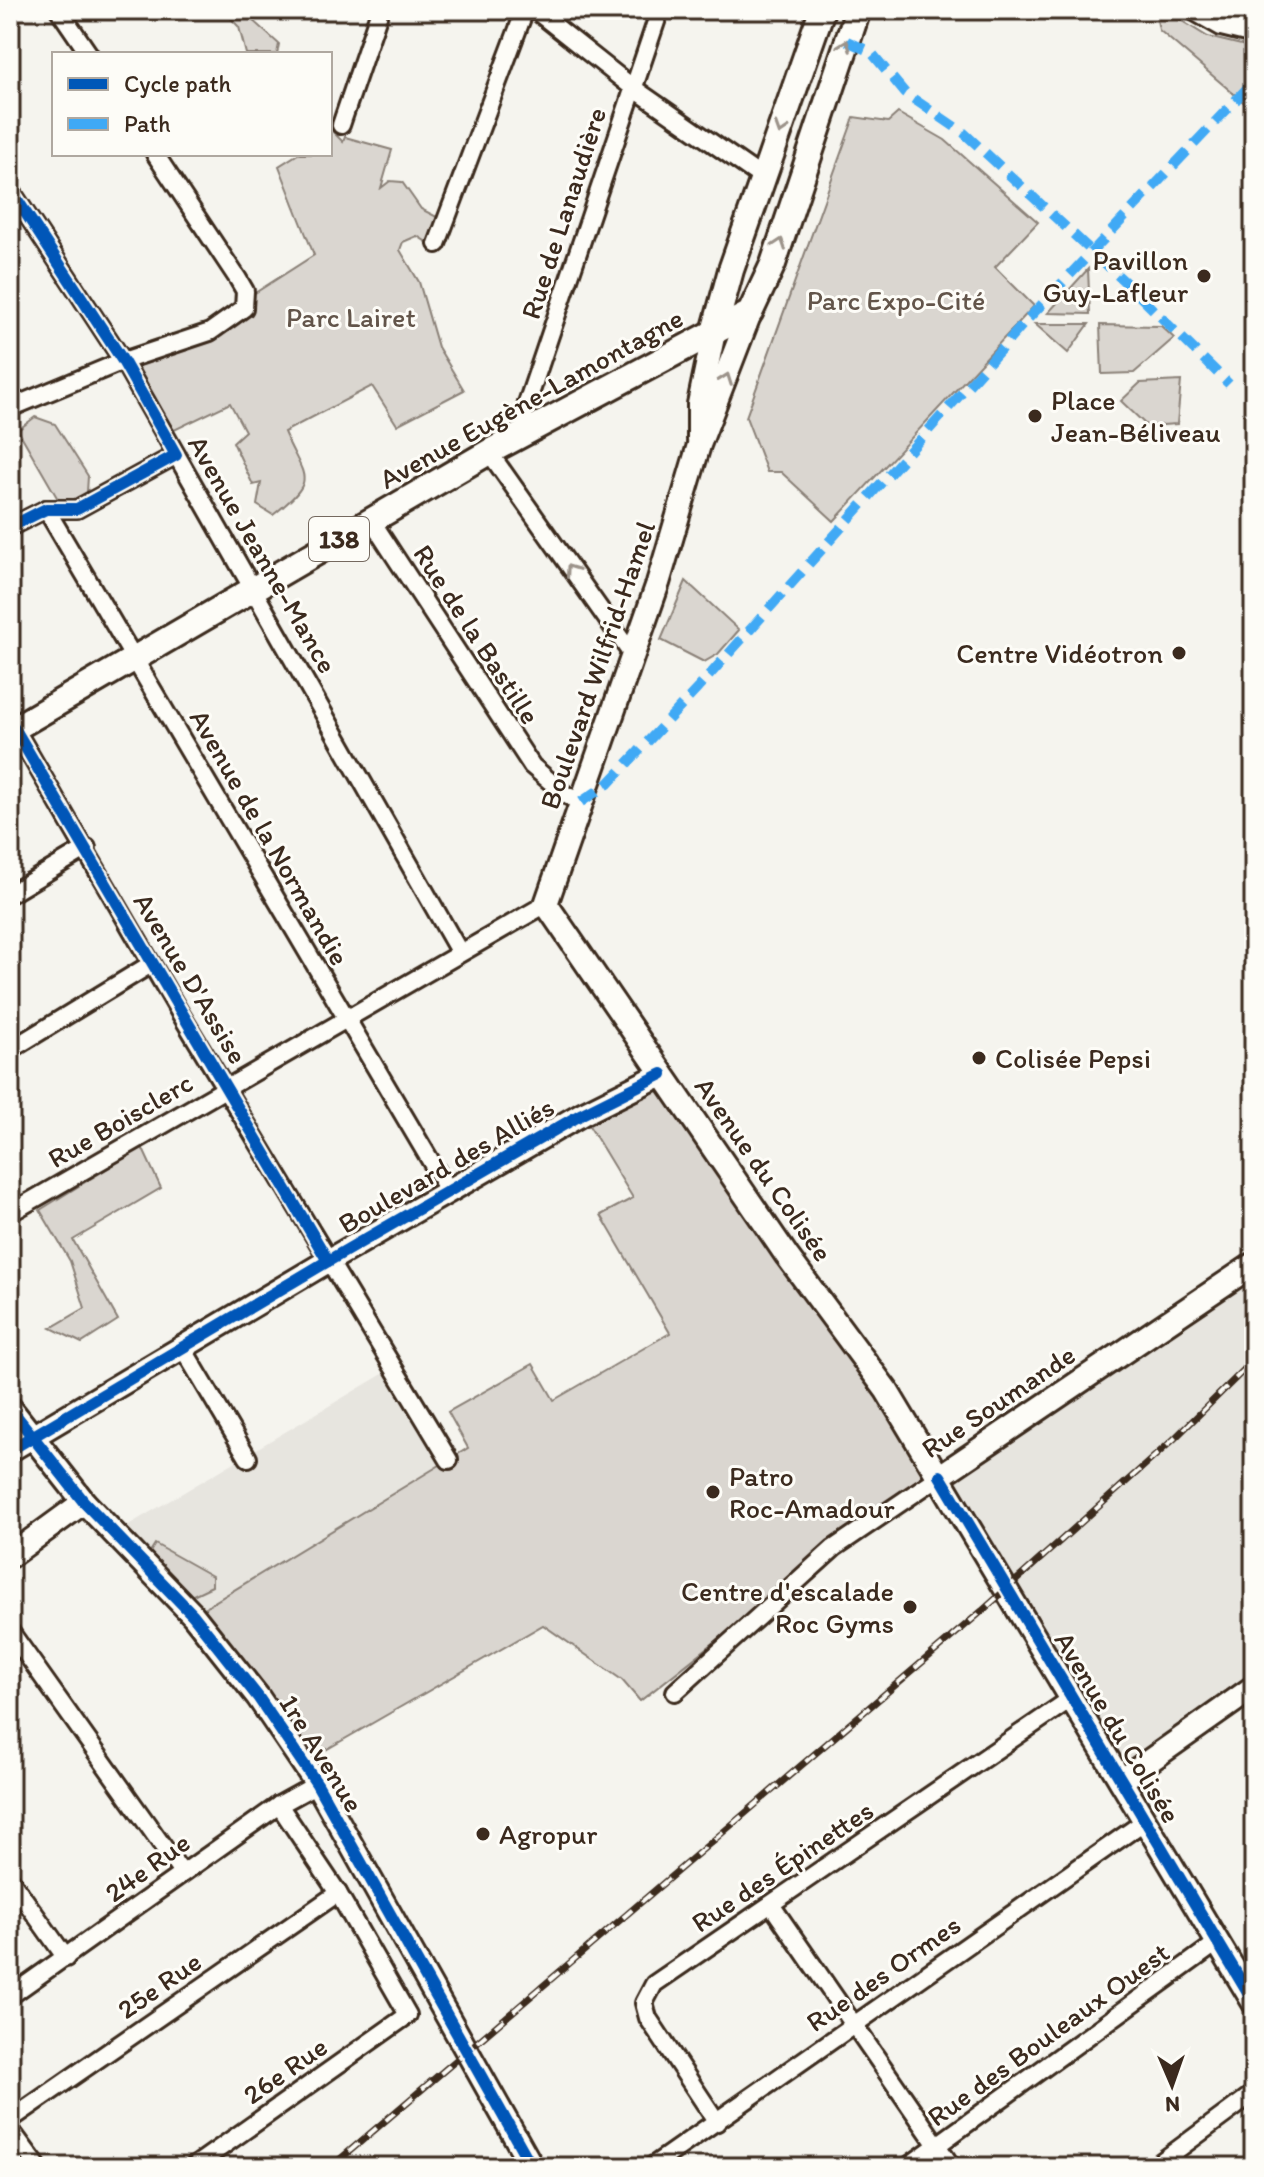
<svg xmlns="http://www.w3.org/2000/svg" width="1264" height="2177" viewBox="0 0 1264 2177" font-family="Itim,sans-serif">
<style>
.built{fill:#e7e5df}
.green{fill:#dad6d0;stroke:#8a8077;stroke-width:2}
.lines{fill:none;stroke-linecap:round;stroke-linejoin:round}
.street-casing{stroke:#3b2a1e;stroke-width:22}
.secondary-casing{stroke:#3b2a1e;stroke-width:28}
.primary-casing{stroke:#3b2a1e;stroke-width:30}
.street{stroke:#fdfcf7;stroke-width:16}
.secondary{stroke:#fdfcf7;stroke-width:22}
.primary{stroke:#fdfcf7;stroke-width:24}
.rail-casing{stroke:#3b2a1e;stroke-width:7}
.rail{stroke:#fdfcf7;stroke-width:4;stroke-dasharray:12;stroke-linecap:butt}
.quiet{stroke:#3fa9f5;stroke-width:10;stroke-dasharray:20 10;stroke-linecap:butt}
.cycleway-casing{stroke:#fdfcf7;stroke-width:17}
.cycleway{stroke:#0057b8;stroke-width:12}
.oneway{stroke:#9c938a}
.poi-dot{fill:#3b2a1e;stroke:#fdfcf7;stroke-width:3}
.labels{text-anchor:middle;stroke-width:6;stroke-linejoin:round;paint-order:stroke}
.shield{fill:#fdfcf7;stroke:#75695f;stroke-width:2}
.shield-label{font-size:26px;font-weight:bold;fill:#3b2a1e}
.street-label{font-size:28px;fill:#3b2a1e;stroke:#fdfcf7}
.poi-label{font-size:28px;fill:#3b2a1e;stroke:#fdfcf7;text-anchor:start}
.park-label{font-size:28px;fill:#63554a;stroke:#fdfcf7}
</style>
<rect width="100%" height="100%" fill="#f5f4ee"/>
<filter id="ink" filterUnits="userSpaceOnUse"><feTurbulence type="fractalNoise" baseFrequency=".0125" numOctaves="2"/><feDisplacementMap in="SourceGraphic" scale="16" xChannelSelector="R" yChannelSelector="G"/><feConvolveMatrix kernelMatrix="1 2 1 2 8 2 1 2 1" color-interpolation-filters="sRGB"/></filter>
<g filter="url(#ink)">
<g class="built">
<path d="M 1254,1281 L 1254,1688 L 1121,1781 L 940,1476 Z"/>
<path d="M 393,1368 L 449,1460 L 193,1615 L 115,1533 Z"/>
</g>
<g class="green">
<path d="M 223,10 L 247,10 L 251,19 L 279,44 L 277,54 L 246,54 L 239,27 Z"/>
<path d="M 1155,10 L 1164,10 L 1208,37 L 1254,48 L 1254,111 L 1159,30 Z"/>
<path d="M 898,113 L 945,140 L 1038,222 L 995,267 L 1034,306 L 834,521 L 781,472 L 767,472 L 746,417 L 854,117 L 888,122 Z"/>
<path d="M 330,129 L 343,142 L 345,137 L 392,150 L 381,188 L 390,181 L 402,182 L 421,209 L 437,217 L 433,246 L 417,236 L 403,242 L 400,250 L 419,282 L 438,347 L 464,390 L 397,425 L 372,386 L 284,432 C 304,479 320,478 273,515 L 257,505 L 261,483 L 253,485 L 233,442 L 245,431 L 230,403 L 164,435 L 123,361 L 171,347 L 314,255 L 279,166 L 298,154 L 330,154 Z"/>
<path d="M 1088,269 L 1090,314 L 1048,313 Z"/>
<path d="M 1035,324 L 1089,324 L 1068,353 Z"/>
<path d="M 1100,325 L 1161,326 L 1174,338 L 1134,373 L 1102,374 Z"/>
<path d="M 1181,381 L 1177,424 L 1147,426 L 1121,401 L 1140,383 Z"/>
<path d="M 35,417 L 55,424 L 88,476 L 87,492 L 78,507 L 66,513 L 18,430 Z"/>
<path d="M 686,581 L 739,630 L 718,654 L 704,662 L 661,640 Z"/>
<path d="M 662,1074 L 940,1476 L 834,1548 L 640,1701 L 622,1680 L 543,1625 L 303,1763 L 193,1615 L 468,1448 L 448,1412 L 533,1364 L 554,1400 L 670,1333 L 601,1215 L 633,1198 L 582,1114 Z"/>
<path d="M 142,1147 L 161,1188 L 73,1240 L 118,1320 L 82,1343 L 51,1328 L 85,1308 L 70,1261 L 40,1210 Z"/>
<path d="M 155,1544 L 212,1576 L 212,1586 L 191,1596 L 150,1552 Z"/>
</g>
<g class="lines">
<defs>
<g id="street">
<path d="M 59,10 L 89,54"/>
<path d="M 535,10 L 632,87 L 764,179"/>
<path d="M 1191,10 L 1221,27 L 1254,35"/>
<path d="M 341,125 L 380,10"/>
<path d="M 10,189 L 123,361 L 460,953"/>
<path d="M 437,244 L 525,10"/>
<path d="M 10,408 L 123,361 L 210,332 L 244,308 L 245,291 L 238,279 L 155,154"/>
<path d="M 525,433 L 524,412 L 660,10"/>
<path d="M 489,452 L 633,656"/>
<path d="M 46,509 L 449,1192"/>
<path d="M 371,520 L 532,766 L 566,795 L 581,802"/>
<path d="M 10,527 L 46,509 L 77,509 L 176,455"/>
<path d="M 11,722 L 180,1013 L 449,1460"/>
<path d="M 10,894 L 87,848"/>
<path d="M 10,1050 L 151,964"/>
<path d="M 10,1213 L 546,904"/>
<path d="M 181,1345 L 248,1458"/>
<path d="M 10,1631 L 182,1873"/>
<path d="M 675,1692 L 834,1548 L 940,1476"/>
<path d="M 10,1879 L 66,1958"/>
<path d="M 772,1906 L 952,2167"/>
<path d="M 10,1996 L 279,1805 L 317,1784"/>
<path d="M 10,2120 L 338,1893"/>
<path d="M 717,2122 L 648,2018 L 644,2003 L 654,1984 L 1072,1698"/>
<path d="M 10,2129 L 38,2167"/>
<path d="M 193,2167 L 408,2015 L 338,1893 L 279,1805"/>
<path d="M 651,2167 L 1145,1821"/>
<path d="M 907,2167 L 1218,1942"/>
<path d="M 1154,2167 L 1254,2093"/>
</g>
<g id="secondary">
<path d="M 750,313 L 699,445 L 658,583 L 546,904 L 787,1256 L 887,1391 L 1254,2003"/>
<path d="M 699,439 L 699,404 L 714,332"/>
<path d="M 10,1408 L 84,1502 L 193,1615 L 258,1697 L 317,1784 L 532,2167"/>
<path d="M 10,1450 L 328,1261 L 582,1114 L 662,1074"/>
<path d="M 940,1476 L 1254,1264"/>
<path d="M 10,1556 L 84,1502"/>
<path d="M 1121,1781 L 1254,1687"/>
</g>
<g id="primary">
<path d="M 714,332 L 731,270 L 822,10"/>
<path d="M 10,731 L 489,452 L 750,313 L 773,264 L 858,10"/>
</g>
</defs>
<use href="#street" class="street-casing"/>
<use href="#secondary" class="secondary-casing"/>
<use href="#primary" class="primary-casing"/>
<use href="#street" class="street"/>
<use href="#secondary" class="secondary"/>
<use href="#primary" class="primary"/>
<defs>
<path id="rail" d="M 331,2167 L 982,1611 L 1174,1439 L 1254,1360"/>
</defs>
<use href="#rail" class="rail-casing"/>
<use href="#rail" class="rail"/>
<g class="quiet">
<path d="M 847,41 L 871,52 L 905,93 L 964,133 L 1125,282 L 1229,384"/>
<path d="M 581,802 L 608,784 L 698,688 L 1027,320 L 1254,81"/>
</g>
<defs>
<g id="cycleway">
<path d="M 10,189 L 123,361 L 176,455 L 77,509 L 46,509 L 10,527"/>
<path d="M 10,721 L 328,1261"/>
<path d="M 10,1408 L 84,1502 L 193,1615 L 258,1697 L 317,1784 L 532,2167"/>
<path d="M 10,1450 L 328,1261 L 582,1114 L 662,1074"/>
<path d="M 940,1476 L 1254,2003"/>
</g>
</defs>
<use href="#cycleway" class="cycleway-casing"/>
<use href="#cycleway" class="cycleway"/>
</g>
<defs><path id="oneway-chevron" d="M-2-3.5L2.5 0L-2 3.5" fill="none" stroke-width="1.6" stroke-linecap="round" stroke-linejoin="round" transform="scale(2)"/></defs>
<g class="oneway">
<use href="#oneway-chevron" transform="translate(845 45) rotate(-70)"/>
<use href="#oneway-chevron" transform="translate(781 129) rotate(108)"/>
<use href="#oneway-chevron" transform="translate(780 244) rotate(-71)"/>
<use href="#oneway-chevron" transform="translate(726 379) rotate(-70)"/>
<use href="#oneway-chevron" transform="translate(571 570) rotate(-125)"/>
</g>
</g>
<g class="poi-dot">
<circle cx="1204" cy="276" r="8"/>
<circle cx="1035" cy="416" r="8"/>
<circle cx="1179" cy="653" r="8"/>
<circle cx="979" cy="1058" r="8"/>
<circle cx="713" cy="1492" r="8"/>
<circle cx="910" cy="1607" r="8"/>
<circle cx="483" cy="1834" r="8"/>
</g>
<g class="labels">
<rect class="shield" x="309" y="517" width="60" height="44" rx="6"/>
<g class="shield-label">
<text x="339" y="548">138</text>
</g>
<g class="street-label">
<text transform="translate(563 213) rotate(-72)" y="10">Rue de Lanaudière</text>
<text transform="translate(531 398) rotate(-29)" y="10">Avenue Eugène-Lamontagne</text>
<text transform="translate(263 554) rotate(60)" y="10">Avenue Jeanne-Mance</text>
<text transform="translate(477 634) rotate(57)" y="10">Rue de la Bastille</text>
<text transform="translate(597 665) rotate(-71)" y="10">Boulevard Wilfrid-Hamel</text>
<text transform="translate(270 837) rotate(60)" y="10">Avenue de la Normandie</text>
<text transform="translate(191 978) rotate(59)" y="10">Avenue D'Assise</text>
<text transform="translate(120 1120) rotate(-30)" y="10">Rue Boisclerc</text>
<text transform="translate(446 1165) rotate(-30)" y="10">Boulevard des Alliés</text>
<text transform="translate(764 1169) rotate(55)" y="10">Avenue du Colisée</text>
<text transform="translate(998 1401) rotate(-34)" y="10">Rue Soumande</text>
<text transform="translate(1118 1727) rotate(59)" y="10">Avenue du Colisée</text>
<text transform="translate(322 1753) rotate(58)" y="10">1re Avenue</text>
<text transform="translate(782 1866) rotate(-34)" y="10">Rue des Épinettes</text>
<text transform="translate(147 1867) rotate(-36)" y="10">24e Rue</text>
<text transform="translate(883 1973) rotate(-35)" y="10">Rue des Ormes</text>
<text transform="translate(159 1985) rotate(-35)" y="10">25e Rue</text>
<text transform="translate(1048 2034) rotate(-36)" y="10">Rue des Bouleaux Ouest</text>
<text transform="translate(285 2070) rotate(-35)" y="10">26e Rue</text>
</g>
<g class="poi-label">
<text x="1188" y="270" text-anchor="end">Pavillon<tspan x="1188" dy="32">Guy-Lafleur</tspan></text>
<text x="1051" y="410">Place<tspan x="1051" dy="32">Jean-Béliveau</tspan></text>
<text x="1163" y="663" text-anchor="end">Centre Vidéotron</text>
<text x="995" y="1068">Colisée Pepsi</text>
<text x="729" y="1486">Patro<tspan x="729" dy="32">Roc-Amadour</tspan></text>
<text x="894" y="1601" text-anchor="end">Centre d'escalade<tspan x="894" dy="32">Roc Gyms</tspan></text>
<text x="499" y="1844">Agropur</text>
</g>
<g class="park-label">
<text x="896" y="310">Parc Expo-Cité</text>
<text x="351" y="327">Parc Lairet</text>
</g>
</g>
<rect width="1264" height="2177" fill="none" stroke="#fdfcf7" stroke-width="40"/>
<rect x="20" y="20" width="1224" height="2137" fill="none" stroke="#3b2a1e" stroke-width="3" filter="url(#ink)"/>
<rect x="52" y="52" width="280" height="104" fill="#fdfcf7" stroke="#afa8a0" stroke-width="2"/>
<rect x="68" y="78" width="40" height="12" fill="#0057b8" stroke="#afa8a0" stroke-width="2"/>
<text x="124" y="92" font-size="24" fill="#3b2a1e">Cycle path</text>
<rect x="68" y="118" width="40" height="12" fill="#3fa9f5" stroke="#afa8a0" stroke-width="2"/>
<text x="124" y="132" font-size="24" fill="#3b2a1e">Path</text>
<g transform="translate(1172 2085) rotate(178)" stroke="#fdfcf7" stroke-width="6" paint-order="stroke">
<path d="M0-6L14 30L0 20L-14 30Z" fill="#3b2a1e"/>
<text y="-12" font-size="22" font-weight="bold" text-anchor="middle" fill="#3b2a1e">N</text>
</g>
</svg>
